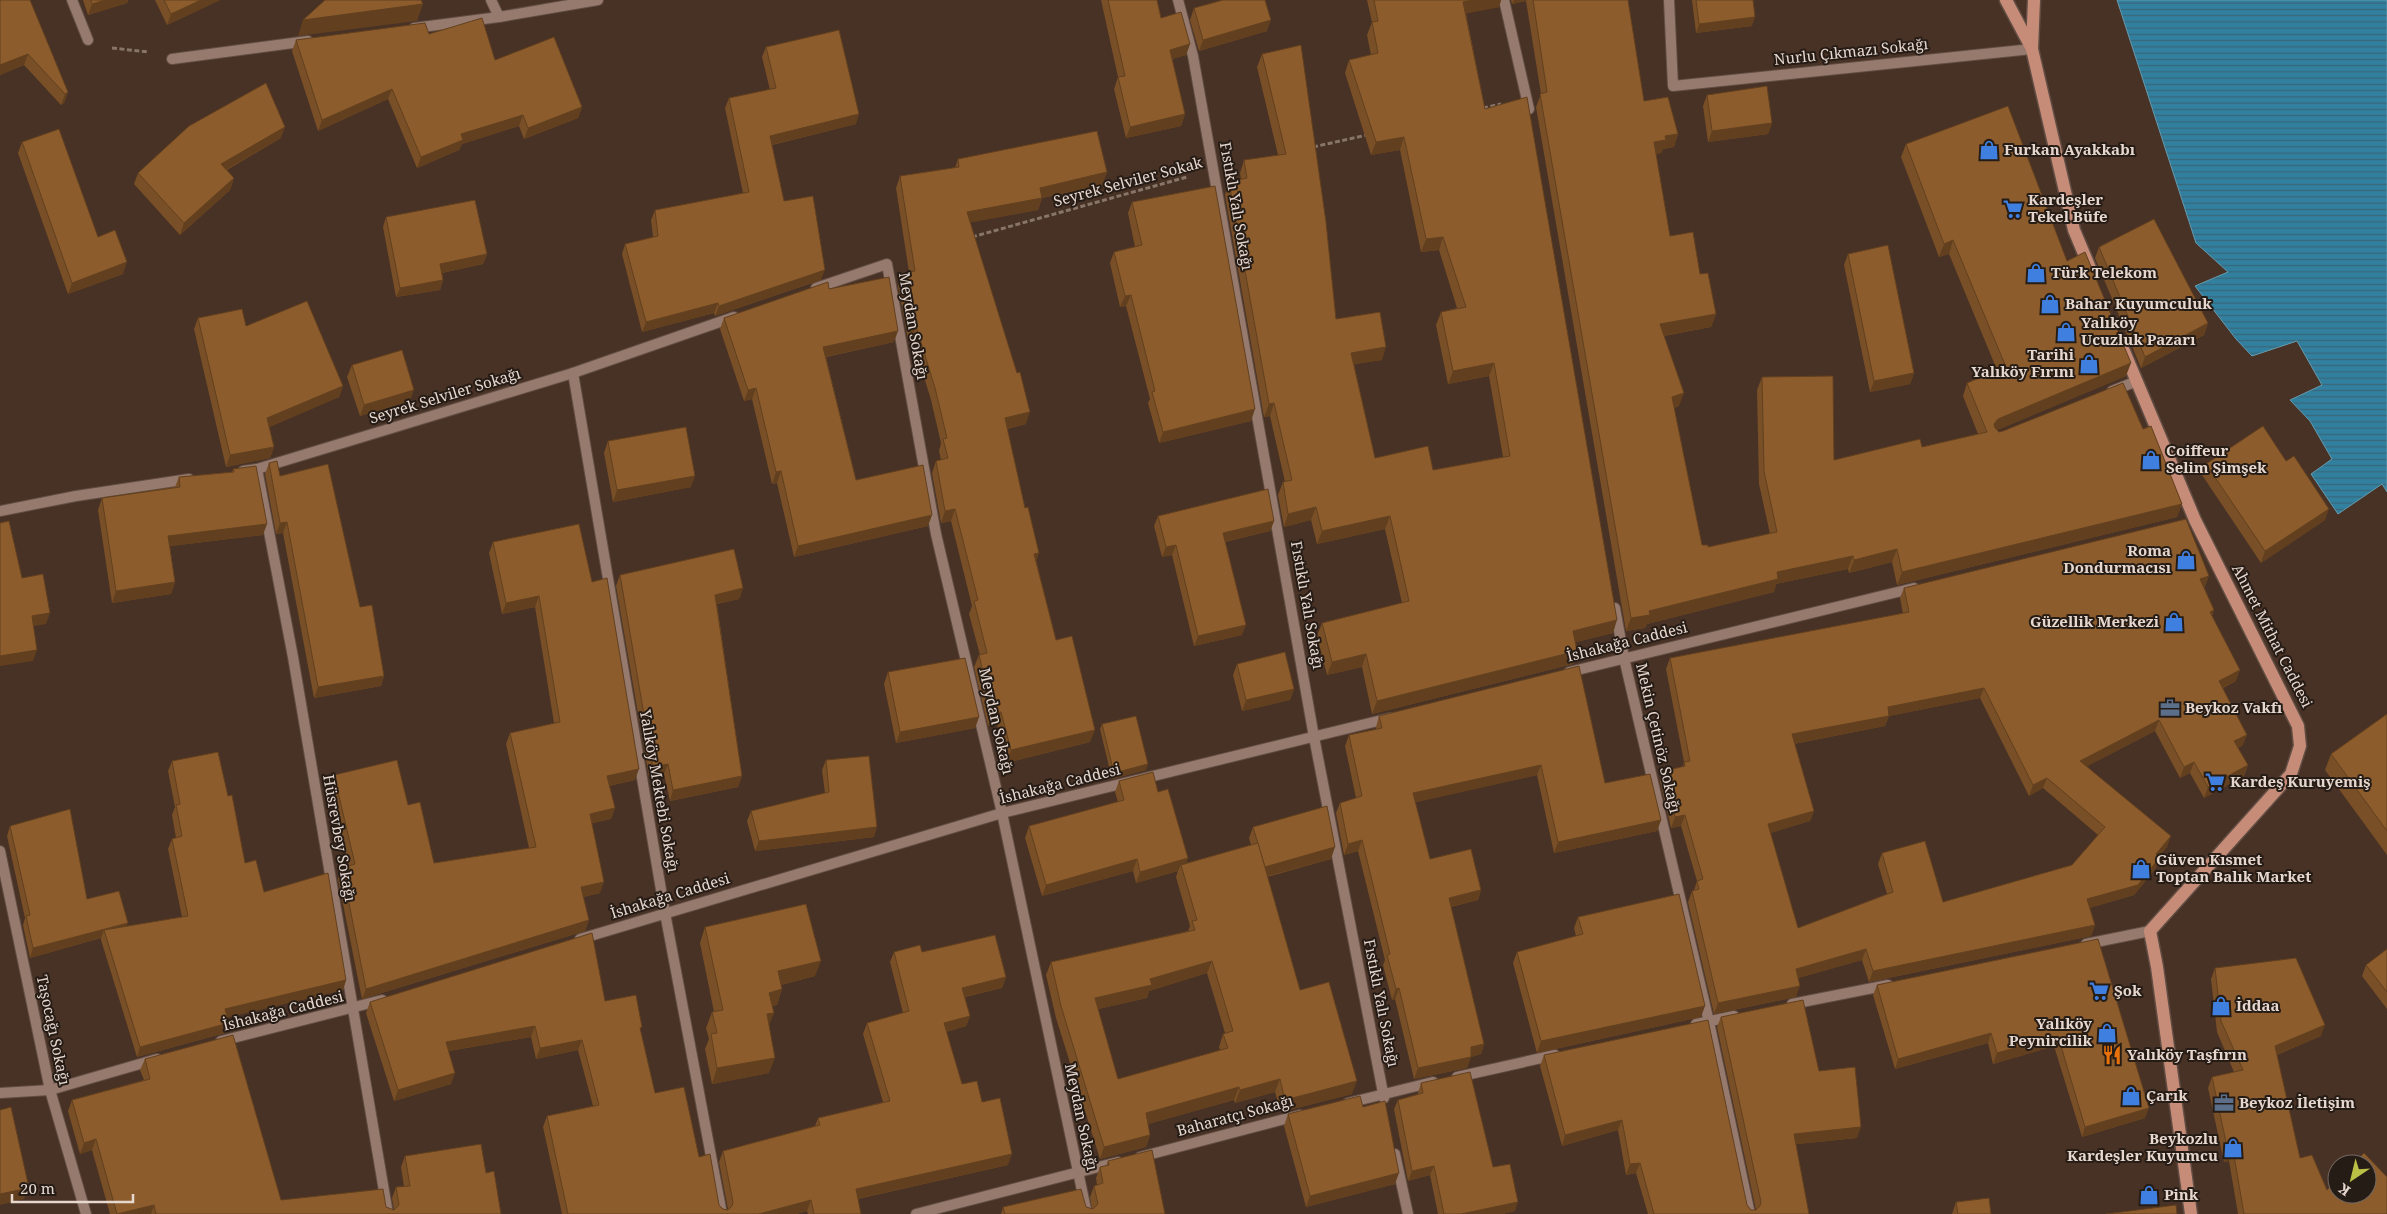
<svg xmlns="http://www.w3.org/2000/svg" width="2387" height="1214" viewBox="0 0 2387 1214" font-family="'Noto Serif',serif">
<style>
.water{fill:url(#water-rules);stroke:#679aad}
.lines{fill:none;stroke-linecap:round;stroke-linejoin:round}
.pedestrian-casing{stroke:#614d43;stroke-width:12}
.minor-casing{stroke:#614d43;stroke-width:12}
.tertiary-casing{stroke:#614d43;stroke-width:12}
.primary-casing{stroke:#614d43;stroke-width:15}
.path{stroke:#88756a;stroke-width:3;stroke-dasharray:5 2.5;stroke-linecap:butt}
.pedestrian{stroke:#967a6d;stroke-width:10}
.minor{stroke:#967a6d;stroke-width:10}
.tertiary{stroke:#967a6d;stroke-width:10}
.primary{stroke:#c68c78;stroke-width:12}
.wall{fill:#784f26;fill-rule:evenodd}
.shaded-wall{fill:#62401f}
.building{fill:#8c5c2c;stroke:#62401f;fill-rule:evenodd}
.labels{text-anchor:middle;stroke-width:4;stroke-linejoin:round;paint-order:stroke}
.street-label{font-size:15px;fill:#e6d7cf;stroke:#261c16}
.poi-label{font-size:15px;font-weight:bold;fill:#e6d7cf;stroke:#261c16;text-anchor:start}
</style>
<defs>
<pattern id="water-rules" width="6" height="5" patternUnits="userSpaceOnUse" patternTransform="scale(1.25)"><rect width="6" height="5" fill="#31809f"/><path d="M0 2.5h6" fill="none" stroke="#396678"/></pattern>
</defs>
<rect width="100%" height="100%" fill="#483125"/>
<path class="water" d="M 2117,0 L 2387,0 L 2387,492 L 2382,484 L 2338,514 L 2311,474 L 2332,459 L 2310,421 L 2290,400 L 2322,385 L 2297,341 L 2252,356 L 2236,339 L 2195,286 L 2228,272 L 2196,243 Z"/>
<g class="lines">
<defs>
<path id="pedestrian" d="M 2112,391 L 2137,381"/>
<g id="minor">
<path d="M 72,0 L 88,40"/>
<path d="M 491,0 L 499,17"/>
<path d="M 1178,0 L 1193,56 L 1314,737 L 1384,1098"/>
<path d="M 1504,0 L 1529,109"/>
<path d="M 1669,0 L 1673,86 L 2032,49"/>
<path d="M 414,28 L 499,17 L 598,0"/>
<path d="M 172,59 L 308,41"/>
<path d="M 816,288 L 887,264 L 936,534 L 1002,813 L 1087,1214"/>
<path d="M 573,373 L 665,913 L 722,1214"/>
<path d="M 257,469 L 293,657 L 388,1214"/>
<path d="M 243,471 L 257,469 L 573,373 L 734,317"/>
<path d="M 0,511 L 76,496 L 189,479"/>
<path d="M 1615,608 L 1624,658 L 1709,1022 L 1750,1214"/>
<path d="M 0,851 L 50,1090 L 86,1214"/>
<path d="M 2086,944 L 2150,931"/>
<path d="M 1792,1004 L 1888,985"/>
<path d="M 1696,1024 L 1734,1016"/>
<path d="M 1457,1077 L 1555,1055"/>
<path d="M 1348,1103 L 1433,1082"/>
<path d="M 1395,1154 L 1408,1214"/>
<path d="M 1140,1157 L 1300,1115"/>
<path d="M 916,1214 L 1118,1162"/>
</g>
<g id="tertiary">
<path d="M 1569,672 L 1914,588"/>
<path d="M 580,939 L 1002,813 L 1390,718"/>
<path d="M 221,1041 L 382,1000"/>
<path d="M 0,1093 L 50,1090 L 157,1059"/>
</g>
<g id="primary">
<path d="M 2006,0 L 2032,49"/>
<path d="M 2034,0 L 2032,49 L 2074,230 L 2090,268"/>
<path d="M 2124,351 L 2195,520 L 2298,726 L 2300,746 L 2291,774 L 2150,931 L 2157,967 L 2191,1214"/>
</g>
</defs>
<use href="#pedestrian" class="pedestrian-casing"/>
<use href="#minor" class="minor-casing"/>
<use href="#tertiary" class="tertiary-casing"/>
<use href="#primary" class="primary-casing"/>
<g class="path">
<path d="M 112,48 L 148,52"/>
<path d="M 1483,108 L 1501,104"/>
<path d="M 1313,147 L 1367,135"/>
<path d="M 972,237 L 1187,177"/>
</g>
<use href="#pedestrian" class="pedestrian"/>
<use href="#minor" class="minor"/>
<use href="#tertiary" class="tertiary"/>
<use href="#primary" class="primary"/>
</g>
<g class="wall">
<path d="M 0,0 L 68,92 L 64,103 L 61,105 L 24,65 L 0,75 Z"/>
<path d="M 83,0 L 128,0 L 127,3 L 88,15 Z"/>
<path d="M 155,0 L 220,0 L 167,25 Z"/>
<path d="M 1101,0 L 1157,0 L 1161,18 L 1190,44 L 1186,55 L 1172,59 L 1185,114 L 1181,126 L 1126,138 L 1114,89 L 1118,77 Z"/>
<path d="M 1367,0 L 1501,0 L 1499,7 L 1466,13 L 1485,109 L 1613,633 L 1576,642 L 1577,651 L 1573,664 L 1372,714 L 1362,667 L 1327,675 L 1317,636 L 1322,623 L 1402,603 L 1385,529 L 1317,544 L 1311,520 L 1284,527 L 1278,495 L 1283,482 L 1285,482 L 1270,416 L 1264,417 L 1225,195 L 1229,182 L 1241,180 L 1240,173 L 1244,160 L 1278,155 L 1257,67 L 1262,54 L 1336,319 L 1382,360 L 1354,364 L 1375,458 L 1433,470 L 1503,457 L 1489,376 L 1448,384 L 1436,325 L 1441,312 L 1457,308 L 1439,250 L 1421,252 L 1400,150 L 1371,155 L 1345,73 L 1349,60 L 1371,55 L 1367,35 L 1372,22 Z"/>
<path d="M 1511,0 L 1628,0 L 1644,101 L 1678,134 L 1674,147 L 1663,149 L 1661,153 L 1656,154 L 1670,236 L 1700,274 L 1716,314 L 1711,327 L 1664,336 L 1679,406 L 1674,408 L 1702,545 L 1708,547 L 1770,534 L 1759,484 L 1757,390 L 1762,377 L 1834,460 L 1922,447 L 1978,434 L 1963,396 L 1967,383 L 1997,370 L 1949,254 L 1939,257 L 1901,157 L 1906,144 L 2067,261 L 2126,376 L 1997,430 L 1999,432 L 2143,429 L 2182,504 L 2177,517 L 1897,585 L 1892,562 L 1849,573 L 1848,569 L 1776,584 L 1774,592 L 1647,624 L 1645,628 L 1626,631 L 1536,107 L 1541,94 L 1526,1 L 1512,4 Z"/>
<path d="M 1692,0 L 1753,0 L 1752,26 L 1696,33 Z"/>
<path d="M 1194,8 L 1267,31 L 1199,51 L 1190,20 Z"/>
<path d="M 429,34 L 495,60 L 582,107 L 578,118 L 524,139 L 519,126 L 462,144 L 459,150 L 417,168 L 388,99 L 318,131 L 292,51 L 296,40 Z"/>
<path d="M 766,47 L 856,124 L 772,145 L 784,201 L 821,280 L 715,316 L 714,313 L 642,332 L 622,254 L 625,244 L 653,237 L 651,220 L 655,210 L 743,193 L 725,108 L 729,98 L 770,90 L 762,57 Z"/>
<path d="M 1707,95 L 1772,123 L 1768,134 L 1708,142 L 1703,106 Z"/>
<path d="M 281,138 L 227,170 L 234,178 L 230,190 L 180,235 L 134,184 L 138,173 Z"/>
<path d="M 22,142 L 123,274 L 68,294 L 18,153 Z"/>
<path d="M 958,159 L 1107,172 L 1102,185 L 1042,198 L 1038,210 L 970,222 L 1026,424 L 1007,429 L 1036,560 L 1056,640 L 1090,742 L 1006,763 L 997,724 L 988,726 L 974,667 L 979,655 L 980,655 L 969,614 L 972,606 L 951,521 L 941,523 L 932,473 L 936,461 L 941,460 L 939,451 L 941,443 L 931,400 L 912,338 L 908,339 L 898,286 L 902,273 L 909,272 L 896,188 L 900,176 L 955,168 Z"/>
<path d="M 1132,202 L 1251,421 L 1159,443 L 1148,403 L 1150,399 L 1126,306 L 1120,307 L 1110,263 L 1114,252 L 1135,247 L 1128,213 Z"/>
<path d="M 386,217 L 487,254 L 483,264 L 442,273 L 443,280 L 440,290 L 396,297 L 383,227 Z"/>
<path d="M 2099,247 L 2208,323 L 2204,335 L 2141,368 L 2095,258 Z"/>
<path d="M 1848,254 L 1914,373 L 1910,384 L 1870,392 L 1844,265 Z"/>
<path d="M 829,289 L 894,342 L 826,357 L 856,480 L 928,526 L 794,557 L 777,483 L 772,484 L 752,399 L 744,401 L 720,329 L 724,318 Z"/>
<path d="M 198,318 L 246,326 L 343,386 L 339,397 L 269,427 L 274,447 L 270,458 L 226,467 L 194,329 Z"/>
<path d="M 352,365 L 410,401 L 360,416 L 347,377 Z"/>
<path d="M 608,441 L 691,487 L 613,502 L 604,453 Z"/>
<path d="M 269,463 L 280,476 L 384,676 L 381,686 L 314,698 L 283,533 L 276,534 L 265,474 Z"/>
<path d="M 2206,464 L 2325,520 L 2261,563 L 2202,475 Z"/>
<path d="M 233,469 L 263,535 L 170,546 L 175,582 L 171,594 L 112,603 L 98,510 L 102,498 L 175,487 L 179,477 L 232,472 Z"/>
<path d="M 1158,516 L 1274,521 L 1270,531 L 1225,542 L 1242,635 L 1194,646 L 1172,555 L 1162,557 L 1154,526 Z"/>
<path d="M 579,524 L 635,780 L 609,786 L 615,808 L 611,819 L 592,823 L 600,893 L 583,897 L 589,920 L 585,931 L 362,999 L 338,879 L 342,868 L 349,866 L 330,786 L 334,775 L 408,805 L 434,863 L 529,848 L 506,744 L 510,733 L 554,723 L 535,607 L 502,614 L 489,553 L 493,542 Z"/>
<path d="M 620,575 L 743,588 L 739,599 L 717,604 L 742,776 L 738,787 L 670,801 L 664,774 L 649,777 L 616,586 Z"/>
<path d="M 2204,587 L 2214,610 L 2212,616 L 2236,681 L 2223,688 L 2243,745 L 2238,748 L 2248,765 L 2244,776 L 2204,798 L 2190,773 L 2180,778 L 2155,731 L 2087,766 L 2167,847 L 2159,856 L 2156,868 L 2134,895 L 2089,908 L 2095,925 L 2091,936 L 1869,982 L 1862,960 L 1798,978 L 1796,997 L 1714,1014 L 1688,902 L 1692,891 L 1694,890 L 1697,881 L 1681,826 L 1671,828 L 1660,781 L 1664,771 L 1683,767 L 1684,762 L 1666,669 L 1670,658 L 1903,614 L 1900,598 L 1904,588 L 2205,587 ZM 1980,698 L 2029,796 L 2043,788 L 2098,835 L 2072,865 L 1943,902 L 1882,853 L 1878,864 L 1887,894 L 1798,928 L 1770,833 L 1810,821 L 1814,811 L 1794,744 L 1885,726 L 1889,716 Z"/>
<path d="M 1237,664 L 1294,689 L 1290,700 L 1242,711 L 1233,675 Z"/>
<path d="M 888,672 L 979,717 L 975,728 L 896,743 L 884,684 Z"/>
<path d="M 2387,714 L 2387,855 L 2325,770 L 2331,754 Z"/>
<path d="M 1379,716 L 1605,783 L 1661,820 L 1657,831 L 1554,853 L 1537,775 L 1415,802 L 1430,859 L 1481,890 L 1478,900 L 1451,907 L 1484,1044 L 1481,1054 L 1471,1057 L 1467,1068 L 1414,1079 L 1395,999 L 1392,1000 L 1383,965 L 1385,960 L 1358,851 L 1344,855 L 1336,813 L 1340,803 L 1356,798 L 1345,746 L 1349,735 L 1376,730 L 1376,727 Z"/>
<path d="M 1102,724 L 1146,770 L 1112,779 L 1100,729 Z"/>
<path d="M 826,760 L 874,837 L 755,851 L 747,821 L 751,811 L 825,793 L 822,770 Z"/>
<path d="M 172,761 L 228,796 L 245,863 L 264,892 L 346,980 L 343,990 L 227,1017 L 229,1023 L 225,1033 L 137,1057 L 101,940 L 101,938 L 30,958 L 23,925 L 25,918 L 7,836 L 10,826 L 87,899 L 127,926 L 182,917 L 168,849 L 172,839 L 176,838 L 172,815 L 175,807 L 168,771 Z"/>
<path d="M 1119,781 L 1158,792 L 1188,858 L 1186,863 L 1251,845 L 1249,838 L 1253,827 L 1331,859 L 1267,877 L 1300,990 L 1352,1094 L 1281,1112 L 1275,1092 L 1235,1103 L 1234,1100 L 1148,1124 L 1150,1135 L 1146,1147 L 1100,1159 L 1056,1018 L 1046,975 L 1051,962 L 1188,931 L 1190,926 L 1176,877 L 1178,871 L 1136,883 L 1133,871 L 1042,896 L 1025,838 L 1029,826 L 1118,802 L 1115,792 ZM 1207,973 L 1225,1033 L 1223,1034 L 1219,1047 L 1220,1050 L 1118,1079 L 1098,1009 L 1147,998 L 1149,991 Z"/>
<path d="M 1578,917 L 1701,1017 L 1537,1053 L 1513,963 L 1517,952 L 1576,936 L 1574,928 Z"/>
<path d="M 705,927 L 815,976 L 781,985 L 782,989 L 777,1005 L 772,1006 L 769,1026 L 769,1073 L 712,1084 L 705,1049 L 709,1039 L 706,1028 L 712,1012 L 714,1012 L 700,943 Z"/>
<path d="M 2098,939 L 2145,1118 L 2082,1137 L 2054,1046 L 1993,1064 L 1988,1043 L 1895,1069 L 1873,995 L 1877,985 Z"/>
<path d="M 2387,949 L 2387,1009 L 2362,976 L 2366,965 Z"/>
<path d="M 894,952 L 922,952 L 1006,977 L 1002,988 L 965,997 L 970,1016 L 966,1026 L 946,1032 L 962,1084 L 982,1102 L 1008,1165 L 858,1199 L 861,1214 L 808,1214 L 807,1211 L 796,1214 L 562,1214 L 543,1127 L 547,1116 L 593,1106 L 578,1050 L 536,1059 L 531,1037 L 449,1051 L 451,1084 L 394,1101 L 366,1013 L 370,1002 L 605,1001 L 641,1032 L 655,1093 L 699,1157 L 719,1205 L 723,1209 L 728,1209 L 719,1162 L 723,1151 L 815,1126 L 818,1118 L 883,1102 L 863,1034 L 867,1023 L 903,1013 L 890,962 Z"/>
<path d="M 2215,968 L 2321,1036 L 2277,1055 L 2300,1158 L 2327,1190 L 2387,1214 L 2238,1214 L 2229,1161 L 2224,1162 L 2208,1088 L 2212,1077 L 2234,1072 L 2217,1032 L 2211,979 Z"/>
<path d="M 1721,1017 L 1819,1071 L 1857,1138 L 1796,1144 L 1809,1214 L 1648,1214 L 1636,1173 L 1626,1175 L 1618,1130 L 1562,1146 L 1540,1066 L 1544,1055 L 1747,1205 L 1751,1210 L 1756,1210 L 1717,1027 Z"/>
<path d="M 145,1059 L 281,1200 L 386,1207 L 394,1210 L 392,1198 L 396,1187 L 404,1187 L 401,1167 L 405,1156 L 486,1173 L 501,1214 L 110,1214 L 92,1150 L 80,1154 L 68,1111 L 72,1100 L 144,1080 L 140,1070 Z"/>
<path d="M 1421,1083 L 1493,1167 L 1515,1211 L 1502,1214 L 1438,1214 L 1430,1175 L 1408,1181 L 1394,1109 L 1398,1100 L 1418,1094 L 1418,1093 Z"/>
<path d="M 1363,1107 L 1395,1184 L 1306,1207 L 1284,1126 L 1288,1114 Z"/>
<path d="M 1108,1161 L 1165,1214 L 1001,1214 L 1003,1207 L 1086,1207 L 1092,1209 L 1090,1197 L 1094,1186 L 1097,1185 L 1096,1178 L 1100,1167 L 1106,1166 Z"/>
<path d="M 1956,1202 L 1991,1214 L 1952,1214 Z"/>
</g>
<g class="shaded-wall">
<path d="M 105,0 L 128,0 L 127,3 L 88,15 L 92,4 Z"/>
<path d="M 201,0 L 220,0 L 167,25 L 171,14 Z"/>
<path d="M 1472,0 L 1501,0 L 1499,7 L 1459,15 L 1463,2 Z"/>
<path d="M 1514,0 L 1527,0 L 1526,1 L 1512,4 Z"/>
<path d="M 423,4 L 417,21 L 298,36 L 303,20 Z"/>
<path d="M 1755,17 L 1752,26 L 1696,33 L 1699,24 Z"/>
<path d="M 1271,20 L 1267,31 L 1199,51 L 1203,40 Z"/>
<path d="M 1190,44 L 1186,55 L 1166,61 L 1170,50 Z"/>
<path d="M 28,54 L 24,65 L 0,75 L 0,65 Z"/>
<path d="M 392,89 L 388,99 L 318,131 L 322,120 Z"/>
<path d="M 68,92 L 64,103 L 61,105 L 65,94 Z"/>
<path d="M 582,107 L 578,118 L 524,139 L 528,128 Z"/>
<path d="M 859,114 L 856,124 L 766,146 L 770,136 Z"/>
<path d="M 1185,114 L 1181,126 L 1126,138 L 1130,127 Z"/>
<path d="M 523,115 L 519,126 L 462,144 L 459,150 L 417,168 L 421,157 L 461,134 Z"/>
<path d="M 1772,123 L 1768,134 L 1708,142 L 1712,131 Z"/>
<path d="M 285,127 L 281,138 L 217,175 L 221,164 Z"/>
<path d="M 1678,134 L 1674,147 L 1663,149 L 1661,153 L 1650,155 L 1654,142 L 1665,136 Z"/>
<path d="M 1404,137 L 1400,150 L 1371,155 L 1376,142 Z"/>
<path d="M 1107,172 L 1102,185 L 1042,198 L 1038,210 L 963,224 L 967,212 L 1040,188 Z"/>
<path d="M 234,178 L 230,190 L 180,235 L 184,223 Z"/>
<path d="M 1443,237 L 1439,250 L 1421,252 L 1426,239 Z"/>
<path d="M 1953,240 L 1949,254 L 1939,257 L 1944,244 Z"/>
<path d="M 487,254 L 483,264 L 437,274 L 440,264 Z"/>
<path d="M 127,262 L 123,274 L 68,294 L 72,283 Z"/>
<path d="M 825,270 L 821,280 L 715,316 L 719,306 Z"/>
<path d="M 443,280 L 440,290 L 396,297 L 400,288 Z"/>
<path d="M 1131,295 L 1126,306 L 1120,307 L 1125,296 Z"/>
<path d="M 718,303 L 714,313 L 642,332 L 646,322 Z"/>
<path d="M 1716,314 L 1711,327 L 1656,337 L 1660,324 Z"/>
<path d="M 2208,323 L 2204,335 L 2141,368 L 2145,357 Z"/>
<path d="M 916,326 L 912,338 L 908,339 L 912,327 Z"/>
<path d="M 898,331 L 894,342 L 819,358 L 823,347 Z"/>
<path d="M 1386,347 L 1382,360 L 1346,366 L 1351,353 Z"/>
<path d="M 1494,363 L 1489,376 L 1448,384 L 1453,371 Z"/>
<path d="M 2131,363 L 2126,376 L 1993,432 L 1994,424 L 1998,419 Z"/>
<path d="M 1914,373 L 1910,384 L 1870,392 L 1874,381 Z"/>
<path d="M 343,386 L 339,397 L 263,430 L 267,418 Z"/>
<path d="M 756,388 L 752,399 L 744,401 L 748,390 Z"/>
<path d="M 414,390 L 410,401 L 360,416 L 364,405 Z"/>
<path d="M 1684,393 L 1679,406 L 1667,410 L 1672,397 Z"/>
<path d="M 1274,403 L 1270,416 L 1264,417 L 1269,404 Z"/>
<path d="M 1255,409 L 1251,421 L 1159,443 L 1163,432 Z"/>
<path d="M 1030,412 L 1026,424 L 1000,430 L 1005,418 Z"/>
<path d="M 274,447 L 270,458 L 226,467 L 230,455 Z"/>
<path d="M 781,471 L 777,483 L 772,484 L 776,472 Z"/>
<path d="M 695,476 L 691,487 L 613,502 L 617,490 Z"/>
<path d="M 2182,504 L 2177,517 L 1897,585 L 1902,572 Z"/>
<path d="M 1316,507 L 1311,520 L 1284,527 L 1288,514 Z"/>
<path d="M 955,509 L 951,521 L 941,523 L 945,511 Z"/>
<path d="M 2329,509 L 2325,520 L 2261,563 L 2265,551 Z"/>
<path d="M 932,515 L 928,526 L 794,557 L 798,546 Z"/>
<path d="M 1390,516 L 1385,529 L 1317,544 L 1322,531 Z"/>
<path d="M 1274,521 L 1270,531 L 1219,543 L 1223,533 Z"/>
<path d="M 287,522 L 283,533 L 276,534 L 280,523 Z"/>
<path d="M 267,524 L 263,535 L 164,547 L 168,536 Z"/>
<path d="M 1176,545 L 1172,555 L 1162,557 L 1166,547 Z"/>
<path d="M 1897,549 L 1892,562 L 1849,573 L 1854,560 Z"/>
<path d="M 1039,553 L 1035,565 L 1034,554 Z"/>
<path d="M 1853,556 L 1848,569 L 1776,584 L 1774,592 L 1647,624 L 1645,628 L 1626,631 L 1631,618 L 1649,611 L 1777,572 Z"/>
<path d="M 2209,576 L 2205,587 L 2196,590 L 2200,579 Z"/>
<path d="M 175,582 L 171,594 L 112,603 L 116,591 Z"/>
<path d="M 743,588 L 739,599 L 711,605 L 715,595 Z"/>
<path d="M 539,596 L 535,607 L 502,614 L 506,603 Z"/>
<path d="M 2214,610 L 2210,621 L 2210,612 Z"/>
<path d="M 50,613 L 46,624 L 28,627 L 32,616 Z"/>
<path d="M 1617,620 L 1613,633 L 1568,644 L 1573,631 Z"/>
<path d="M 1246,625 L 1242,635 L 1194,646 L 1198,636 Z"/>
<path d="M 37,650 L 33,661 L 0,666 L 0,656 Z"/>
<path d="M 1577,651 L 1573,664 L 1372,714 L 1377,701 Z"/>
<path d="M 1366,654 L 1362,667 L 1327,675 L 1332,662 Z"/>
<path d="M 2240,670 L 2236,681 L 2215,691 L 2219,681 Z"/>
<path d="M 384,676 L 381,686 L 314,698 L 318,687 Z"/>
<path d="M 1984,688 L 1980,698 L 1889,716 L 1885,726 L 1788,745 L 1792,734 L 1888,707 Z"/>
<path d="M 1294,689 L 1290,700 L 1242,711 L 1246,700 Z"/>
<path d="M 1001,712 L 997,724 L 988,726 L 993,713 Z"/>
<path d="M 979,717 L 975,728 L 896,743 L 900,732 Z"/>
<path d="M 2159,720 L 2155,731 L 2076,772 L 2080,761 Z"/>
<path d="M 1095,730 L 1090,742 L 1006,763 L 1011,750 Z"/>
<path d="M 2247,735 L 2243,745 L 2230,752 L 2234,741 Z"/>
<path d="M 2194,762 L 2190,773 L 2180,778 L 2184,767 Z"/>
<path d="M 668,764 L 664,774 L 649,777 L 653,767 Z"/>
<path d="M 1148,764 L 1146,770 L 1112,779 L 1114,773 Z"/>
<path d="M 1541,765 L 1537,775 L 1409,804 L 1413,793 Z"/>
<path d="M 2248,765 L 2244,776 L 2204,798 L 2208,787 Z"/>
<path d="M 639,769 L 635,780 L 603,787 L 607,776 Z"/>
<path d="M 742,776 L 738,787 L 670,801 L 673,790 Z"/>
<path d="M 2047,778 L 2043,788 L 2029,796 L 2033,785 Z"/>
<path d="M 615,808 L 611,819 L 586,825 L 590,814 Z"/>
<path d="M 1814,811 L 1810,821 L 1764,835 L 1768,824 Z"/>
<path d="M 1685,815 L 1681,826 L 1671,828 L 1675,817 Z"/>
<path d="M 1661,820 L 1657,831 L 1554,853 L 1558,842 Z"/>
<path d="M 877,827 L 874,837 L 755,851 L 759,841 Z"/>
<path d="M 2171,836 L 2167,847 L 2152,865 L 2156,854 Z"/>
<path d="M 1362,840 L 1358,851 L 1344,855 L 1348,844 Z"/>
<path d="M 1335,847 L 1331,859 L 1261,878 L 1265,867 Z"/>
<path d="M 2160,857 L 2156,868 L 2134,895 L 2083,910 L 2087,899 Z"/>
<path d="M 1188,858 L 1184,869 L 1181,865 L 1178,871 L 1136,883 L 1140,872 Z"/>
<path d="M 1137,859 L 1133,871 L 1042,896 L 1046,885 Z"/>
<path d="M 604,882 L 600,893 L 577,898 L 581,887 Z"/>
<path d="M 1481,890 L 1478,900 L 1445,908 L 1449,898 Z"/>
<path d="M 589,920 L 585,931 L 362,999 L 366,989 Z"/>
<path d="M 128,923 L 124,932 L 104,930 L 101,938 L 30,958 L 33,948 Z"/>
<path d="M 2095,925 L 2091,936 L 1869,982 L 1873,971 Z"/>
<path d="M 1866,949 L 1862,960 L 1792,980 L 1796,969 Z"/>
<path d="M 821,961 L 815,976 L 772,987 L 778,971 Z"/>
<path d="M 1212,961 L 1207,973 L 1149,991 L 1147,998 L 1090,1011 L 1095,998 L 1150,979 Z"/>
<path d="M 1006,977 L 1002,988 L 958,998 L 962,988 Z"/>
<path d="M 346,980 L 343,990 L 221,1019 L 225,1009 Z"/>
<path d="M 1800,986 L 1796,997 L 1714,1014 L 1718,1003 Z"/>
<path d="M 1399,988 L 1395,999 L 1392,1000 L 1396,989 Z"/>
<path d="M 782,989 L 777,1005 L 763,1008 L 769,993 Z"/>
<path d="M 1705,1006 L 1701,1017 L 1537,1053 L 1541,1041 Z"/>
<path d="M 774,1013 L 768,1028 L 767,1014 Z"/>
<path d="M 970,1016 L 966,1026 L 940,1034 L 944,1023 Z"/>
<path d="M 229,1023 L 225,1033 L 137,1057 L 140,1047 Z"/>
<path d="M 2325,1025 L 2321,1036 L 2271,1057 L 2275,1046 Z"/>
<path d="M 535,1026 L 531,1037 L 442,1052 L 446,1042 Z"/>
<path d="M 1991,1033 L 1988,1043 L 1895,1069 L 1898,1059 Z"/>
<path d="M 2058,1036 L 2054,1046 L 1993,1064 L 1997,1053 Z"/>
<path d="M 582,1040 L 578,1050 L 536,1059 L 540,1048 Z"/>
<path d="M 1484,1044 L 1481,1054 L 1471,1057 L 1467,1068 L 1414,1079 L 1418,1068 L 1471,1047 Z"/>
<path d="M 775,1058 L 769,1073 L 712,1084 L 717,1068 Z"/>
<path d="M 455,1073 L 451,1084 L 394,1101 L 398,1090 Z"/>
<path d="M 1280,1079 L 1275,1092 L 1235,1103 L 1240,1090 Z"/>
<path d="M 1357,1081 L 1352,1094 L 1281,1112 L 1285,1100 Z"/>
<path d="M 1239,1087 L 1234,1100 L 1141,1126 L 1146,1113 Z"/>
<path d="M 2149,1108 L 2145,1118 L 2082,1137 L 2085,1127 Z"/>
<path d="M 1622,1120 L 1618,1130 L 1562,1146 L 1565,1135 Z"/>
<path d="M 1861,1127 L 1857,1138 L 1790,1145 L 1794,1134 Z"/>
<path d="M 1150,1135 L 1146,1147 L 1100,1159 L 1104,1147 Z"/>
<path d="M 96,1139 L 92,1150 L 80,1154 L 84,1143 Z"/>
<path d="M 2233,1150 L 2229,1161 L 2224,1162 L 2228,1151 Z"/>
<path d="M 1012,1154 L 1008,1165 L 852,1200 L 856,1189 Z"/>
<path d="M 1640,1163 L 1636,1173 L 1626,1175 L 1630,1164 Z"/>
<path d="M 1434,1166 L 1430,1175 L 1408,1181 L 1412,1171 Z"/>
<path d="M 1399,1173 L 1395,1184 L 1306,1207 L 1310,1196 Z"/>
<path d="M 29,1188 L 24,1199 L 0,1205 L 0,1194 Z"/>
<path d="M 811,1200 L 807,1211 L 796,1214 L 759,1214 Z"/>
<path d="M 1518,1202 L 1515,1211 L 1502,1214 L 1461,1214 Z"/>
<path d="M 154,1205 L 151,1214 L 119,1214 Z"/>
</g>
<g class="building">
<path d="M 0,0 L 30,0 L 68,92 L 65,94 L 28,54 L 0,65 Z"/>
<path d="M 91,0 L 105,0 L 92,4 Z"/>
<path d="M 164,0 L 201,0 L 171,14 Z"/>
<path d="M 325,0 L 421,0 L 423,4 L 303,20 Z"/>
<path d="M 1108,0 L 1157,0 L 1161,18 L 1181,12 L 1190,44 L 1170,50 L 1185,114 L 1130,127 L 1118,77 L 1125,76 Z"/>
<path d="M 1223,0 L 1265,0 L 1271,20 L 1203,40 L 1194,8 Z"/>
<path d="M 1374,0 L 1472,0 L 1463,2 L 1485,109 L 1527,97 L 1617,620 L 1573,631 L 1577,651 L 1377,701 L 1366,654 L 1332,662 L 1322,623 L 1409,601 L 1390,516 L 1322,531 L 1316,507 L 1288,514 L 1283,482 L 1292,480 L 1274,403 L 1269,404 L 1229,182 L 1247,178 L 1244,160 L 1286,154 L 1262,54 L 1301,45 L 1326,222 L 1336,319 L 1380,312 L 1386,347 L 1351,353 L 1375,458 L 1428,446 L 1433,470 L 1510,456 L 1494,363 L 1453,371 L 1441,312 L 1466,307 L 1443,237 L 1426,239 L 1404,137 L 1376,142 L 1349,60 L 1378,53 L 1372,22 L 1378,21 Z"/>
<path d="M 1533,0 L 1628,0 L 1644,101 L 1668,97 L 1678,134 L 1665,136 L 1666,140 L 1654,142 L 1670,236 L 1693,232 L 1700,274 L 1708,273 L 1716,314 L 1660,324 L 1684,393 L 1672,397 L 1702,545 L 1708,545 L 1708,547 L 1777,532 L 1764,471 L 1762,377 L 1833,376 L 1834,460 L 1920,439 L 1922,447 L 1987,432 L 1967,383 L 2006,367 L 1953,240 L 1944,244 L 1906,144 L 2008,106 L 2067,261 L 2085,252 L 2131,363 L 1998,419 L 1994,424 L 1995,428 L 1999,432 L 2003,431 L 2123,383 L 2143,429 L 2151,426 L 2182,504 L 1902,572 L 1897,549 L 1854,560 L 1853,556 L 1777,572 L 1778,579 L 1649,611 L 1650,615 L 1631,618 L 1540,94 L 1547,92 Z"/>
<path d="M 1696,0 L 1753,0 L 1755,17 L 1699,24 Z"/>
<path d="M 482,18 L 495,60 L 554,37 L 582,107 L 528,128 L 523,115 L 461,134 L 463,140 L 421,157 L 392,89 L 322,120 L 296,40 L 425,23 L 429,34 Z"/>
<path d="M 839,30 L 859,114 L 770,136 L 784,201 L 813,196 L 825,270 L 719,306 L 718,303 L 646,322 L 625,244 L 658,236 L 655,210 L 749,192 L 729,98 L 776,88 L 766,47 Z"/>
<path d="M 266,83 L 285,127 L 221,164 L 234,178 L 184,223 L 138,173 L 189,126 Z"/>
<path d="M 1767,86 L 1772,123 L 1712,131 L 1707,95 Z"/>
<path d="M 59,129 L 98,237 L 115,230 L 127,262 L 72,283 L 22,142 Z"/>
<path d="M 1097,131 L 1107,172 L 1040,188 L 1042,198 L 967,212 L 1017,373 L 1020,372 L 1030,412 L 1005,418 L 1025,508 L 1028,507 L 1039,553 L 1034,554 L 1056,640 L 1072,636 L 1095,730 L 1011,750 L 1001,712 L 993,713 L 979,655 L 987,653 L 974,601 L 978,600 L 955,509 L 945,511 L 936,461 L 948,458 L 943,439 L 947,438 L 935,388 L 916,326 L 912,327 L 902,273 L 915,271 L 900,176 L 959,167 L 958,159 Z"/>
<path d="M 1215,186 L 1255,409 L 1163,432 L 1152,392 L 1155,391 L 1131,295 L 1125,296 L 1114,252 L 1142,245 L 1132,202 Z"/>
<path d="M 475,200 L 487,254 L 440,264 L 443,280 L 400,288 L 386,217 Z"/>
<path d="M 2154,219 L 2208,323 L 2145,357 L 2099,247 Z"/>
<path d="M 1888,245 L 1914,373 L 1874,381 L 1848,254 Z"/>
<path d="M 889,277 L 898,331 L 823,347 L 856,480 L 923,465 L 932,515 L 798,546 L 781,471 L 776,472 L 756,388 L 748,390 L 724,318 L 828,282 L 829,289 Z"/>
<path d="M 307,301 L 343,386 L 267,418 L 274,447 L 230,455 L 198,318 L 242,309 L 246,326 Z"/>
<path d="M 402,350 L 414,390 L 364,405 L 352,365 Z"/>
<path d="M 2263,426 L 2286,461 L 2294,456 L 2329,509 L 2265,551 L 2206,464 Z"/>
<path d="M 686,427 L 695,476 L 617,490 L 608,441 Z"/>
<path d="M 277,461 L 280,476 L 328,464 L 360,607 L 372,605 L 384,676 L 318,687 L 287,522 L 280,523 L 269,463 Z"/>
<path d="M 256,466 L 267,524 L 168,536 L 175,582 L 116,591 L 102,498 L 180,487 L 179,477 L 234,472 L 233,469 Z"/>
<path d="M 1268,489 L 1274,521 L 1223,533 L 1246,625 L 1198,636 L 1176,545 L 1166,547 L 1158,516 Z"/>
<path d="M 2186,519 L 2209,576 L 2200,579 L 2214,610 L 2210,612 L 2240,670 L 2219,681 L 2247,735 L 2234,741 L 2248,765 L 2208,787 L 2194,762 L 2184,767 L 2159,720 L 2080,761 L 2171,836 L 2156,854 L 2160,857 L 2138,885 L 2087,899 L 2095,925 L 1873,971 L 1866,949 L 1796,969 L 1800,986 L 1718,1003 L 1692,891 L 1699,889 L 1697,881 L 1703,879 L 1685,815 L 1675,817 L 1664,771 L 1685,766 L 1684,762 L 1690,761 L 1670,658 L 1909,612 L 1904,588 ZM 1984,688 L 2033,785 L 2047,778 L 2105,827 L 2072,865 L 1943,902 L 1925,841 L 1882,853 L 1893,892 L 1798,928 L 1768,824 L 1814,811 L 1792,734 L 1889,716 L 1888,707 Z"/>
<path d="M 9,521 L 22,578 L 43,574 L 50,613 L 32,616 L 37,650 L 0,656 L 0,523 Z"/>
<path d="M 579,524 L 592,582 L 607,578 L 639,769 L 607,776 L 615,808 L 590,814 L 604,882 L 581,887 L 589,920 L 366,989 L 342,868 L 355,864 L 334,775 L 397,760 L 408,805 L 420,802 L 434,863 L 536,847 L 510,733 L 560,722 L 539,596 L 506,603 L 493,542 Z"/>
<path d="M 734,549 L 743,588 L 715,595 L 742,776 L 673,790 L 668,764 L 653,767 L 620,575 Z"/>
<path d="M 1285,652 L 1294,689 L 1246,700 L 1237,664 Z"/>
<path d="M 965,658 L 979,717 L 900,732 L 888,672 Z"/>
<path d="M 1579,666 L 1605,783 L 1650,774 L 1661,820 L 1558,842 L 1541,765 L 1413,793 L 1430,859 L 1471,849 L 1481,890 L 1449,898 L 1484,1044 L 1471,1047 L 1471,1057 L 1418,1068 L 1399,988 L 1396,989 L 1387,955 L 1390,954 L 1362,840 L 1348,844 L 1340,803 L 1362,796 L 1349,735 L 1382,728 L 1379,716 Z"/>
<path d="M 2387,714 L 2387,831 L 2331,754 Z"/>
<path d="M 1136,716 L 1148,764 L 1114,773 L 1102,724 Z"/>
<path d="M 218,752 L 228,796 L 232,795 L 245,863 L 256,860 L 264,892 L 328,873 L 346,980 L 225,1009 L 229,1023 L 140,1047 L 104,930 L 188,916 L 172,839 L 182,836 L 176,805 L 180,804 L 172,761 Z"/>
<path d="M 869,756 L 877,827 L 759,841 L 751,811 L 829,792 L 826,760 Z"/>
<path d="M 1153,772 L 1158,792 L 1168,789 L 1188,858 L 1140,872 L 1137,859 L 1046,885 L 1029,826 L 1124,800 L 1119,781 Z"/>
<path d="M 1327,806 L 1335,847 L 1265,867 L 1253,827 Z"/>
<path d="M 70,809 L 87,899 L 119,891 L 128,923 L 33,948 L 26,916 L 30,915 L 10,826 Z"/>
<path d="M 1258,843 L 1300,990 L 1329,982 L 1357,1081 L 1285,1100 L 1280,1079 L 1240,1090 L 1239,1087 L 1146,1113 L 1150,1135 L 1104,1147 L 1061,1006 L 1051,962 L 1195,930 L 1192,921 L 1197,920 L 1181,865 ZM 1212,961 L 1233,1031 L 1223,1034 L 1228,1048 L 1118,1079 L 1095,998 L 1152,985 L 1150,979 Z"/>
<path d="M 1679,894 L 1705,1006 L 1541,1041 L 1517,952 L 1583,934 L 1578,917 Z"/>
<path d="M 806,904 L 821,961 L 778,971 L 782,989 L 769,993 L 774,1013 L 767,1014 L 775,1058 L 717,1068 L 711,1034 L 717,1033 L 712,1012 L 723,1010 L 705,927 Z"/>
<path d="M 592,933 L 605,1001 L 636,995 L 642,1027 L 640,1028 L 655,1093 L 684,1087 L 699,1157 L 710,1154 L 719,1205 L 723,1209 L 728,1210 L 732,1206 L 733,1202 L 723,1151 L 820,1125 L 818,1118 L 890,1101 L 867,1023 L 909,1011 L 894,952 L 920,945 L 922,952 L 995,935 L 1006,977 L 962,988 L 970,1016 L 944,1023 L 962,1084 L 977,1081 L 982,1102 L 1000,1098 L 1012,1154 L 856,1189 L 861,1214 L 814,1214 L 811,1200 L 759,1214 L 568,1214 L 547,1116 L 599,1105 L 582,1040 L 540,1048 L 535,1026 L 446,1042 L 455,1073 L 398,1090 L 370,1002 Z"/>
<path d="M 2098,939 L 2149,1108 L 2085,1127 L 2058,1036 L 1997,1053 L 1991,1033 L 1898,1059 L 1877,985 Z"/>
<path d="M 2387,949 L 2387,992 L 2366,965 Z"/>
<path d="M 2296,958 L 2325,1025 L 2275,1046 L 2300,1158 L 2312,1155 L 2327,1190 L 2337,1180 L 2337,1194 L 2367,1194 L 2367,1164 L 2353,1164 L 2364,1153 L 2387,1177 L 2387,1214 L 2244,1214 L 2233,1150 L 2228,1151 L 2212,1077 L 2243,1070 L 2221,1021 L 2215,968 Z"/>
<path d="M 1803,1000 L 1819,1071 L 1855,1067 L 1861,1127 L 1794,1134 L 1809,1214 L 1654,1214 L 1640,1163 L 1630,1164 L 1622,1120 L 1565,1135 L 1544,1055 L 1708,1020 L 1747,1205 L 1751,1210 L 1756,1210 L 1760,1206 L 1761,1202 L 1721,1017 Z"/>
<path d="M 233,1035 L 281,1200 L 383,1189 L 386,1207 L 394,1210 L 399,1205 L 396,1187 L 410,1186 L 405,1156 L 481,1144 L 486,1173 L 494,1171 L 501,1214 L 156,1214 L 154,1205 L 117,1214 L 96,1139 L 84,1143 L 72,1100 L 150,1079 L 145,1059 Z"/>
<path d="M 1470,1072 L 1493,1167 L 1510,1164 L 1518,1202 L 1461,1214 L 1444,1214 L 1434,1166 L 1412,1171 L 1398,1100 L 1423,1093 L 1421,1083 Z"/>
<path d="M 1360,1096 L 1363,1107 L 1385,1101 L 1399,1173 L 1310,1196 L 1288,1114 Z"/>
<path d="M 11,1107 L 29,1188 L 0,1194 L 0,1110 Z"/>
<path d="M 1152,1150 L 1165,1214 L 1005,1214 L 1003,1207 L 1081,1189 L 1086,1207 L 1093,1209 L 1098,1204 L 1094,1186 L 1103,1183 L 1100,1167 L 1109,1165 L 1108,1161 Z"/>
<path d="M 1989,1198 L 1991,1214 L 1958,1214 L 1956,1202 Z"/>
<path d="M 2176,1205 L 2177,1214 L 2106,1214 Z"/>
</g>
<defs>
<symbol id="shop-bare" viewBox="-9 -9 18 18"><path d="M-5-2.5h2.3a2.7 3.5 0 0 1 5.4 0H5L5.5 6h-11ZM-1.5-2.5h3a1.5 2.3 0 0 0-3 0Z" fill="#3f7fe0" stroke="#261c16" stroke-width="2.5" paint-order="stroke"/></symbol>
<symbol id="supermarket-bare" viewBox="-9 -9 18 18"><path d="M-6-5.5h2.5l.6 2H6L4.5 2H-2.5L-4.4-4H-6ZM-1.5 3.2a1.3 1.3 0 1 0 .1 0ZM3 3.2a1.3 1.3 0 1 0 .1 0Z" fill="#3f7fe0" stroke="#261c16" stroke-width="2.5" paint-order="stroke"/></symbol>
<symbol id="office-bare" viewBox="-9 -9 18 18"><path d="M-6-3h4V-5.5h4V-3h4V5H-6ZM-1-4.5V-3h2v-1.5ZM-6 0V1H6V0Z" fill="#5c6f8a" stroke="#261c16" stroke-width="2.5" paint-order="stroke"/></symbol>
<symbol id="restaurant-bare" viewBox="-9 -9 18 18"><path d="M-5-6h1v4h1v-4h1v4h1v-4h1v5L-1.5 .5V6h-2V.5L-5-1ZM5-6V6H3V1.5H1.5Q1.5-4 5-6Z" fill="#e8710a" stroke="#261c16" stroke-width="2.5" paint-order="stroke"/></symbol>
</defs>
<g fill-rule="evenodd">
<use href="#shop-bare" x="1975" y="136" width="28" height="28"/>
<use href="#supermarket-bare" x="1999" y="195" width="28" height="28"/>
<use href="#shop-bare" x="2022" y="259" width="28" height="28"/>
<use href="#shop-bare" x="2036" y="290" width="28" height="28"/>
<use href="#shop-bare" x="2052" y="318" width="28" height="28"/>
<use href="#shop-bare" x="2075" y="350" width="28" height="28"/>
<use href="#shop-bare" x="2137" y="446" width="28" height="28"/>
<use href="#shop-bare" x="2172" y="546" width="28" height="28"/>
<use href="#shop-bare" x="2160" y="608" width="28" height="28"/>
<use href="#office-bare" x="2156" y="694" width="28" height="28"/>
<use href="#supermarket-bare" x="2201" y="768" width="28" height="28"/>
<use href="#shop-bare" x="2127" y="855" width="28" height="28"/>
<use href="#supermarket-bare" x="2085" y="977" width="28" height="28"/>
<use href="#shop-bare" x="2207" y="992" width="28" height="28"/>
<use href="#shop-bare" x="2093" y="1019" width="28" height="28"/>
<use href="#restaurant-bare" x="2098" y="1041" width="28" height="28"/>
<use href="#shop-bare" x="2117" y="1082" width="28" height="28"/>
<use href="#office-bare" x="2210" y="1089" width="28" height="28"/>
<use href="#shop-bare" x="2219" y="1134" width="28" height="28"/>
<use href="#shop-bare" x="2135" y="1181" width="28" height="28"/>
</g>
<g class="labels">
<g class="street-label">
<text transform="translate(1851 52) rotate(-6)" y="5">Nurlu Çıkmazı Sokağı</text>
<text transform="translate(1128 182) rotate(-15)" y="5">Seyrek Selviler Sokak</text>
<text transform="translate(1236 206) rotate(80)" y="5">Fıstıklı Yalı Sokağı</text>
<text transform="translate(913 326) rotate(80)" y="5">Meydan Sokağı</text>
<text transform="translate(445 396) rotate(-17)" y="5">Seyrek Selviler Sokağı</text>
<text transform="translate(1307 605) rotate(80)" y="5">Fıstıklı Yalı Sokağı</text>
<text transform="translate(2272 636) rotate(63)" y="5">Ahmet Mithat Caddesi</text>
<text transform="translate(1627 642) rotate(-14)" y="5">İshakağa Caddesi</text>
<text transform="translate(996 721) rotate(77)" y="5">Meydan Sokağı</text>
<text transform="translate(1658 738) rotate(77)" y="5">Mekin Çetinöz Sokağı</text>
<text transform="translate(1060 784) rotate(-14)" y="5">İshakağa Caddesi</text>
<text transform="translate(659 791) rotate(80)" y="5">Yalıköy Mektebi Sokağı</text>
<text transform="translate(339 838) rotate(80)" y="5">Hüsrevbey Sokağı</text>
<text transform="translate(670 896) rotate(-17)" y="5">İshakağa Caddesi</text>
<text transform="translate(1381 1003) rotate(79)" y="5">Fıstıklı Yalı Sokağı</text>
<text transform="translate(283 1011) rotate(-14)" y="5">İshakağa Caddesi</text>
<text transform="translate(53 1030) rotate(78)" y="5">Taşocağı Sokağı</text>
<text transform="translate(1235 1116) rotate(-15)" y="5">Baharatçı Sokağı</text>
<text transform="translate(1081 1117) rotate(78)" y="5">Meydan Sokağı</text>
</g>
<g class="poi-label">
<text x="2004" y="155">Furkan Ayakkabı</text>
<text x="2028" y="205">Kardeşler<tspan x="2028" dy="17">Tekel Büfe</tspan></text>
<text x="2051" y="278">Türk Telekom</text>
<text x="2065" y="309">Bahar Kuyumculuk</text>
<text x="2081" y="328">Yalıköy<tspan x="2081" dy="17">Ucuzluk Pazarı</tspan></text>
<text x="2074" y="360" text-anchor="end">Tarihi<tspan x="2074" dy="17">Yalıköy Fırını</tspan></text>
<text x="2166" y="456">Coiffeur<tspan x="2166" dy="17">Selim Şimşek</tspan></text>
<text x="2171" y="556" text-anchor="end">Roma<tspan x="2171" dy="17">Dondurmacısı</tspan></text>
<text x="2159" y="627" text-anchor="end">Güzellik Merkezi</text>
<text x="2185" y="713">Beykoz Vakfı</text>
<text x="2230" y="787">Kardeş Kuruyemiş</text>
<text x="2156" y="865">Güven Kısmet<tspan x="2156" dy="17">Toptan Balık Market</tspan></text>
<text x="2114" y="996">Şok</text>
<text x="2236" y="1011">İddaa</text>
<text x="2092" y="1029" text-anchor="end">Yalıköy<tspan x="2092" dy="17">Peynircilik</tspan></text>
<text x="2127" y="1060">Yalıköy Taşfırın</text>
<text x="2146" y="1101">Çarık</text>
<text x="2239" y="1108">Beykoz İletişim</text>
<text x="2218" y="1144" text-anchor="end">Beykozlu<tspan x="2218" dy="17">Kardeşler Kuyumcu</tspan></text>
<text x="2164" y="1200">Pink</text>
</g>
</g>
<g transform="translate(2352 1179) rotate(215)"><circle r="24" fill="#261c16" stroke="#736760"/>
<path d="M0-4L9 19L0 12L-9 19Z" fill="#bac046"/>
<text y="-8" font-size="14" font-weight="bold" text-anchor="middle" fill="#e6d7cf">K</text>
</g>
<path d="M12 1194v8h121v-8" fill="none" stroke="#e6d7cf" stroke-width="2.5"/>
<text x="20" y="1194" font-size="15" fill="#e6d7cf" stroke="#261c16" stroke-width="4" paint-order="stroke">20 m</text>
</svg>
